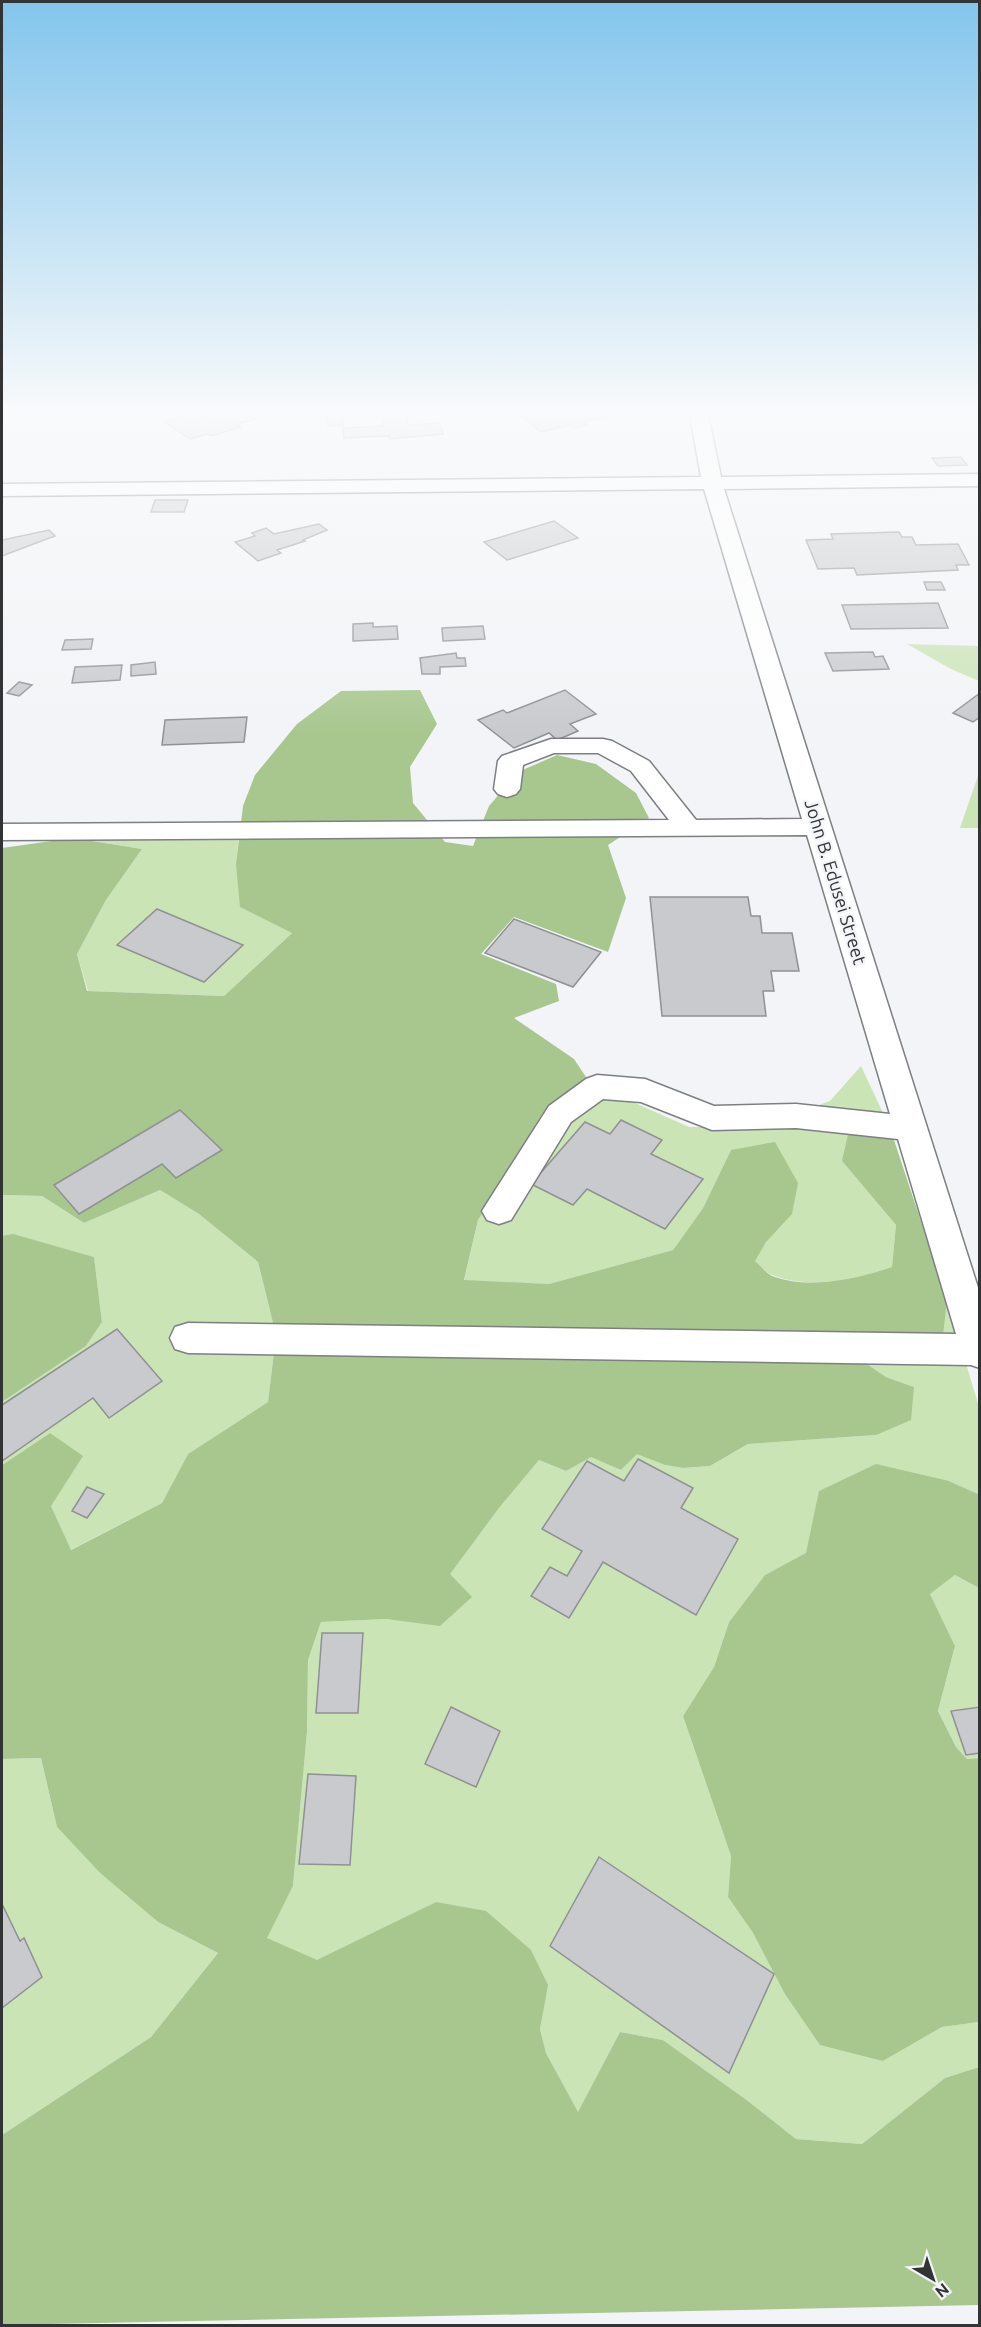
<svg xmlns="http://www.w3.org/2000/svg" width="981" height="2327" viewBox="0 0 981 2327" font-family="Ubuntu,sans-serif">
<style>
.green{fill:#cae4b6}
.forest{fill:#a7c78e}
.building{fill:#c8cacd;stroke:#8f9193;stroke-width:1.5}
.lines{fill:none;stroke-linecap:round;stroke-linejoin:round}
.minor-casing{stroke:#7d7f82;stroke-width:3}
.minor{fill:#fff;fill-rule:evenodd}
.labels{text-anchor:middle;stroke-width:4.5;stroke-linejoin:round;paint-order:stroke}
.street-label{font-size:18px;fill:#323334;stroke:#f2f4f7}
</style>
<rect width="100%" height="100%" fill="#f2f4f7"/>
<g class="green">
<path d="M 907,644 L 979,646 L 979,681 L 951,669 Z"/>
<path d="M 979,773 L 979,828 L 960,828 Z"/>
<path d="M 239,835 L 236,864 L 293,932 L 224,996 L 88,991 L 77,954 L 106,900 L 142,849 L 73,838 Z"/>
<path d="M 861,1066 L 890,1128 L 842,1161 L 896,1225 L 892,1267 C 856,1279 809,1290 772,1275 C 766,1273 760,1265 754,1260 L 766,1242 L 731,1150 L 703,1208 L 673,1250 L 549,1284 L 464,1281 L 478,1220 L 536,1130 L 590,1083 L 689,1127 L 759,1127 L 830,1101 Z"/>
<path d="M 160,1190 L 199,1214 L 258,1262 L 276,1335 L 268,1402 L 188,1454 L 162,1503 L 70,1550 L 51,1506 L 50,1433 L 2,1465 L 2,1402 L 86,1346 L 102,1322 L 94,1257 L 13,1235 L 2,1236 L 2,1195 L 42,1196 L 84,1223 Z"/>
<path d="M 947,1300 L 979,1407 L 979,1495 L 949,1481 L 820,1490 L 806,1554 L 765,1575 L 729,1622 L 714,1667 L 683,1716 L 731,1856 L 728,1897 L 753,1933 L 781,1985 L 883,2061 L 942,2027 L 979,2022 L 979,2067 L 945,2078 L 862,2144 L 796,2139 L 748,2101 L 663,2040 L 620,2032 L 578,2113 L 546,2053 L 540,2029 L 547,1985 L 436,1902 L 317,1961 L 266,1938 L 293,1886 L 307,1732 L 308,1660 L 321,1622 L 386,1619 L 440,1625 L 449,1574 L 499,1508 L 539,1460 L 566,1471 L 591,1456 L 621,1470 L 636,1453 L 665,1465 L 683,1468 L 710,1466 L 748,1444 L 876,1435 L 914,1387 L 886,1377 L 864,1362 Z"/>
<path d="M 955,1575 L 979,1588 L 979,1758 L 967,1759 L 956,1747 L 938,1711 L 955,1646 L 930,1594 Z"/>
<path d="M 41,1758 L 57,1827 L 100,1873 L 158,1922 L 218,1953 L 151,2037 L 2,2135 L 2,1759 Z"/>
</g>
<g class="forest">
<path d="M 420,690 L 437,724 L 410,767 L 413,803 L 445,842 L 473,846 L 489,806 L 518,772 L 557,755 L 596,764 L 636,793 L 649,818 L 608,845 L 626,898 L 608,952 L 514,917 L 481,954 L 556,984 L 559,1001 L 514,1018 L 574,1059 L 590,1083 L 536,1130 L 478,1220 L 464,1280 L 549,1284 L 673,1250 L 703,1208 L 731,1150 L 775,1142 L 798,1183 L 792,1214 L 766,1242 L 755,1261 C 760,1265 766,1273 772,1276 C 809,1290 856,1279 892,1267 L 896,1225 L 842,1161 L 849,1130 L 890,1128 L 947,1300 L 943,1335 L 864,1362 L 886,1377 L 914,1387 L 911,1420 L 876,1435 L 748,1444 L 710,1466 L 683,1468 L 665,1465 L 637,1454 L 621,1470 L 591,1457 L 566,1471 L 539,1460 L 499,1508 L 450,1574 L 472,1597 L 440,1626 L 386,1619 L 321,1622 L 308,1660 L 307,1732 L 293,1886 L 267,1938 L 317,1960 L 436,1902 L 486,1911 L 531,1950 L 548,1985 L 540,2029 L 546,2053 L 578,2112 L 620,2032 L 663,2040 L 748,2101 L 796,2139 L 862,2144 L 945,2078 L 979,2067 L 979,2305 L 2,2325 L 2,2135 L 151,2037 L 218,1953 L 158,1922 L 100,1873 L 57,1827 L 41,1758 L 2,1759 L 2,1465 L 50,1433 L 83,1456 L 51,1506 L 71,1550 L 162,1503 L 188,1454 L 268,1402 L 276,1335 L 258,1262 L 199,1214 L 160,1190 L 84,1223 L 42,1196 L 2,1195 L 2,848 L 73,838 L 142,849 L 106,900 L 77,954 L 87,991 L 224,996 L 292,933 L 240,907 L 236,864 L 243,806 L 255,775 L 297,724 L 341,691 Z"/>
<path d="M 13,1234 L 94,1257 L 102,1322 L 86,1346 L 2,1402 L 2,1236 Z"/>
<path d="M 876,1464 L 949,1481 L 980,1495 L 979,1588 L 955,1575 L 930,1594 L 955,1646 L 938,1711 L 956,1747 L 967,1759 L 979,1758 L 979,2022 L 942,2027 L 883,2061 L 820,2045 L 785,1994 L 753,1933 L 728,1897 L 731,1856 L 683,1716 L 714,1667 L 729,1622 L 765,1575 L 806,1553 L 819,1491 Z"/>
</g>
<g class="building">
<path d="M 229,410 L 241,410 L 255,419 L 237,424 L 241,427 L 211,436 L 208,434 L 190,439 L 165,422 L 193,413 L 201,418 Z"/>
<path d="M 380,410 L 405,410 L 408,425 L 440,423 L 443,434 L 390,439 L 389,436 L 344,438 L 343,428 L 383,426 Z"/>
<path d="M 551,410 L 596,410 L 606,417 L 583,422 L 587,425 L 575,428 L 571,425 L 541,432 L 521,416 Z"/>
<path d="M 822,410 L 881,410 L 883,416 L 822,414 Z"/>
<path d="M 341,412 L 344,425 L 328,426 L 326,413 Z"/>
<path d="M 961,457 L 967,465 L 938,466 L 932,458 Z"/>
<path d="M 155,500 L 188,500 L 184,512 L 151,512 Z"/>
<path d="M 554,521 L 578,538 L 507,560 L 484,542 Z"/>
<path d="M 319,524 L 327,530 L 303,540 L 305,541 L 277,550 L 281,553 L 258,561 L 235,542 L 255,536 L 252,533 L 266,528 L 274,534 Z"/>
<path d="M 49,530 L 55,536 L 2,556 L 2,540 Z"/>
<path d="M 899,532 L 902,537 L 912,537 L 916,545 L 958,544 L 969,565 L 956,565 L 958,570 L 857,575 L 854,568 L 818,569 L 806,540 L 833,539 L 831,534 Z"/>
<path d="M 924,582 L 941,582 L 945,590 L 927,590 Z"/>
<path d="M 938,603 L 948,628 L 851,629 L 842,605 Z"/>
<path d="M 373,623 L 373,627 L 397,626 L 398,639 L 353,641 L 353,624 Z"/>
<path d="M 483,626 L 485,639 L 443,641 L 442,628 Z"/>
<path d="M 93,639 L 91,649 L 62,650 L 65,640 Z"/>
<path d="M 873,652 L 875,657 L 883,656 L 889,669 L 833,671 L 825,653 Z"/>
<path d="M 456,653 L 457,658 L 465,658 L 466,666 L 440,667 L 440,674 L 422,674 L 420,658 Z"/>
<path d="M 155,662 L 156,674 L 131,676 L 131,665 Z"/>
<path d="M 122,665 L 120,680 L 72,683 L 75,667 Z"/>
<path d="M 19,682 L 32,685 L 19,696 L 7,693 Z"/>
<path d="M 565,690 L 596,714 L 570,724 L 578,731 L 557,740 L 549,733 L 514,748 L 478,720 L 503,710 L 507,713 Z"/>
<path d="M 980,693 L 980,717 L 973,722 L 953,713 Z"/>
<path d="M 247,717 L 244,742 L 162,745 L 165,720 Z"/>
<path d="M 650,897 L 748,897 L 751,916 L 760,916 L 762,933 L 792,933 L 799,971 L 771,971 L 774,991 L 763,991 L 766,1016 L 662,1016 Z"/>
<path d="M 157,909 L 243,945 L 204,982 L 117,945 Z"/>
<path d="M 514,919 L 601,952 L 573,987 L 485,953 Z"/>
<path d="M 180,1110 L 222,1150 L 176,1178 L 162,1164 L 79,1214 L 54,1185 Z"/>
<path d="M 621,1120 L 662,1140 L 651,1154 L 703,1179 L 665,1229 L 587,1189 L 573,1205 L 531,1184 L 585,1122 L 610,1134 Z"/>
<path d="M 117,1329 L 162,1381 L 109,1418 L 93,1398 L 2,1461 L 2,1405 Z"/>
<path d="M 638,1459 L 693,1488 L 681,1508 L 738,1539 L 696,1615 L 603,1562 L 569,1618 L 531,1596 L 550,1567 L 567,1576 L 582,1551 L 542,1529 L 587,1461 L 624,1481 Z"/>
<path d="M 87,1487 L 104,1494 L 87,1518 L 72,1511 Z"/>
<path d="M 322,1633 L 363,1633 L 358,1713 L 316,1713 Z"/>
<path d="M 451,1707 L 500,1731 L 476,1787 L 425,1764 Z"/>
<path d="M 980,1707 L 980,1753 L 966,1755 L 951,1711 Z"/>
<path d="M 308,1774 L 356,1776 L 350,1865 L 299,1864 Z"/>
<path d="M 599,1857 L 774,1974 L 729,2073 L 550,1946 Z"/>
<path d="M 2,1904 L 20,1941 L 24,1938 L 42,1977 L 2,2008 Z"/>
</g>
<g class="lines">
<defs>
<path id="minor" d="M 689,410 L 707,410 L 721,477 L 980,474 L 980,486 L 724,489 L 980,1294 L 980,1368 L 971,1365 L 188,1353 L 175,1349 L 170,1338 L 175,1327 L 188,1323 L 956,1334 L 898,1139 L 796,1128 L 712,1130 L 641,1102 L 603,1099 L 571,1122 L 511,1220 L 499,1224 L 487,1220 L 482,1211 L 549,1106 L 586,1079 L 597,1075 L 645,1079 L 714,1106 L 796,1104 L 890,1114 L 807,835 L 2,840 L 2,824 L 669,820 L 631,771 L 598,753 L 554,753 L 523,765 L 520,789 L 516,794 L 507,797 L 498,794 L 494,789 L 498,761 L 502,756 L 551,739 L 603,739 L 612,741 L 649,761 L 696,820 L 802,819 L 704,489 L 2,496 L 2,484 L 701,477 Z"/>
</defs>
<use href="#minor" class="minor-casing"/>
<use href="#minor" class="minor"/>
</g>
<linearGradient id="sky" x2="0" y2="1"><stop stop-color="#83c5ec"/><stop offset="0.56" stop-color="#f9fafb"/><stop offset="1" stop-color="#f9fafb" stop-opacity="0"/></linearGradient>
<rect width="981" height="735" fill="url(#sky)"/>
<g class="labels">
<g class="street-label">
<text transform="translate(835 882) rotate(73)" y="6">John B. Edusei Street</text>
</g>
</g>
<rect width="981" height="2327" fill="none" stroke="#323334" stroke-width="6"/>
<g transform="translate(933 2279) rotate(141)" stroke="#f2f4f7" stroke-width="4.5" paint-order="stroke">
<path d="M0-4.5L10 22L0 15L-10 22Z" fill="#323334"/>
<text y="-9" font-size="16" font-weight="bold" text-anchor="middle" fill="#323334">N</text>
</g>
</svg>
